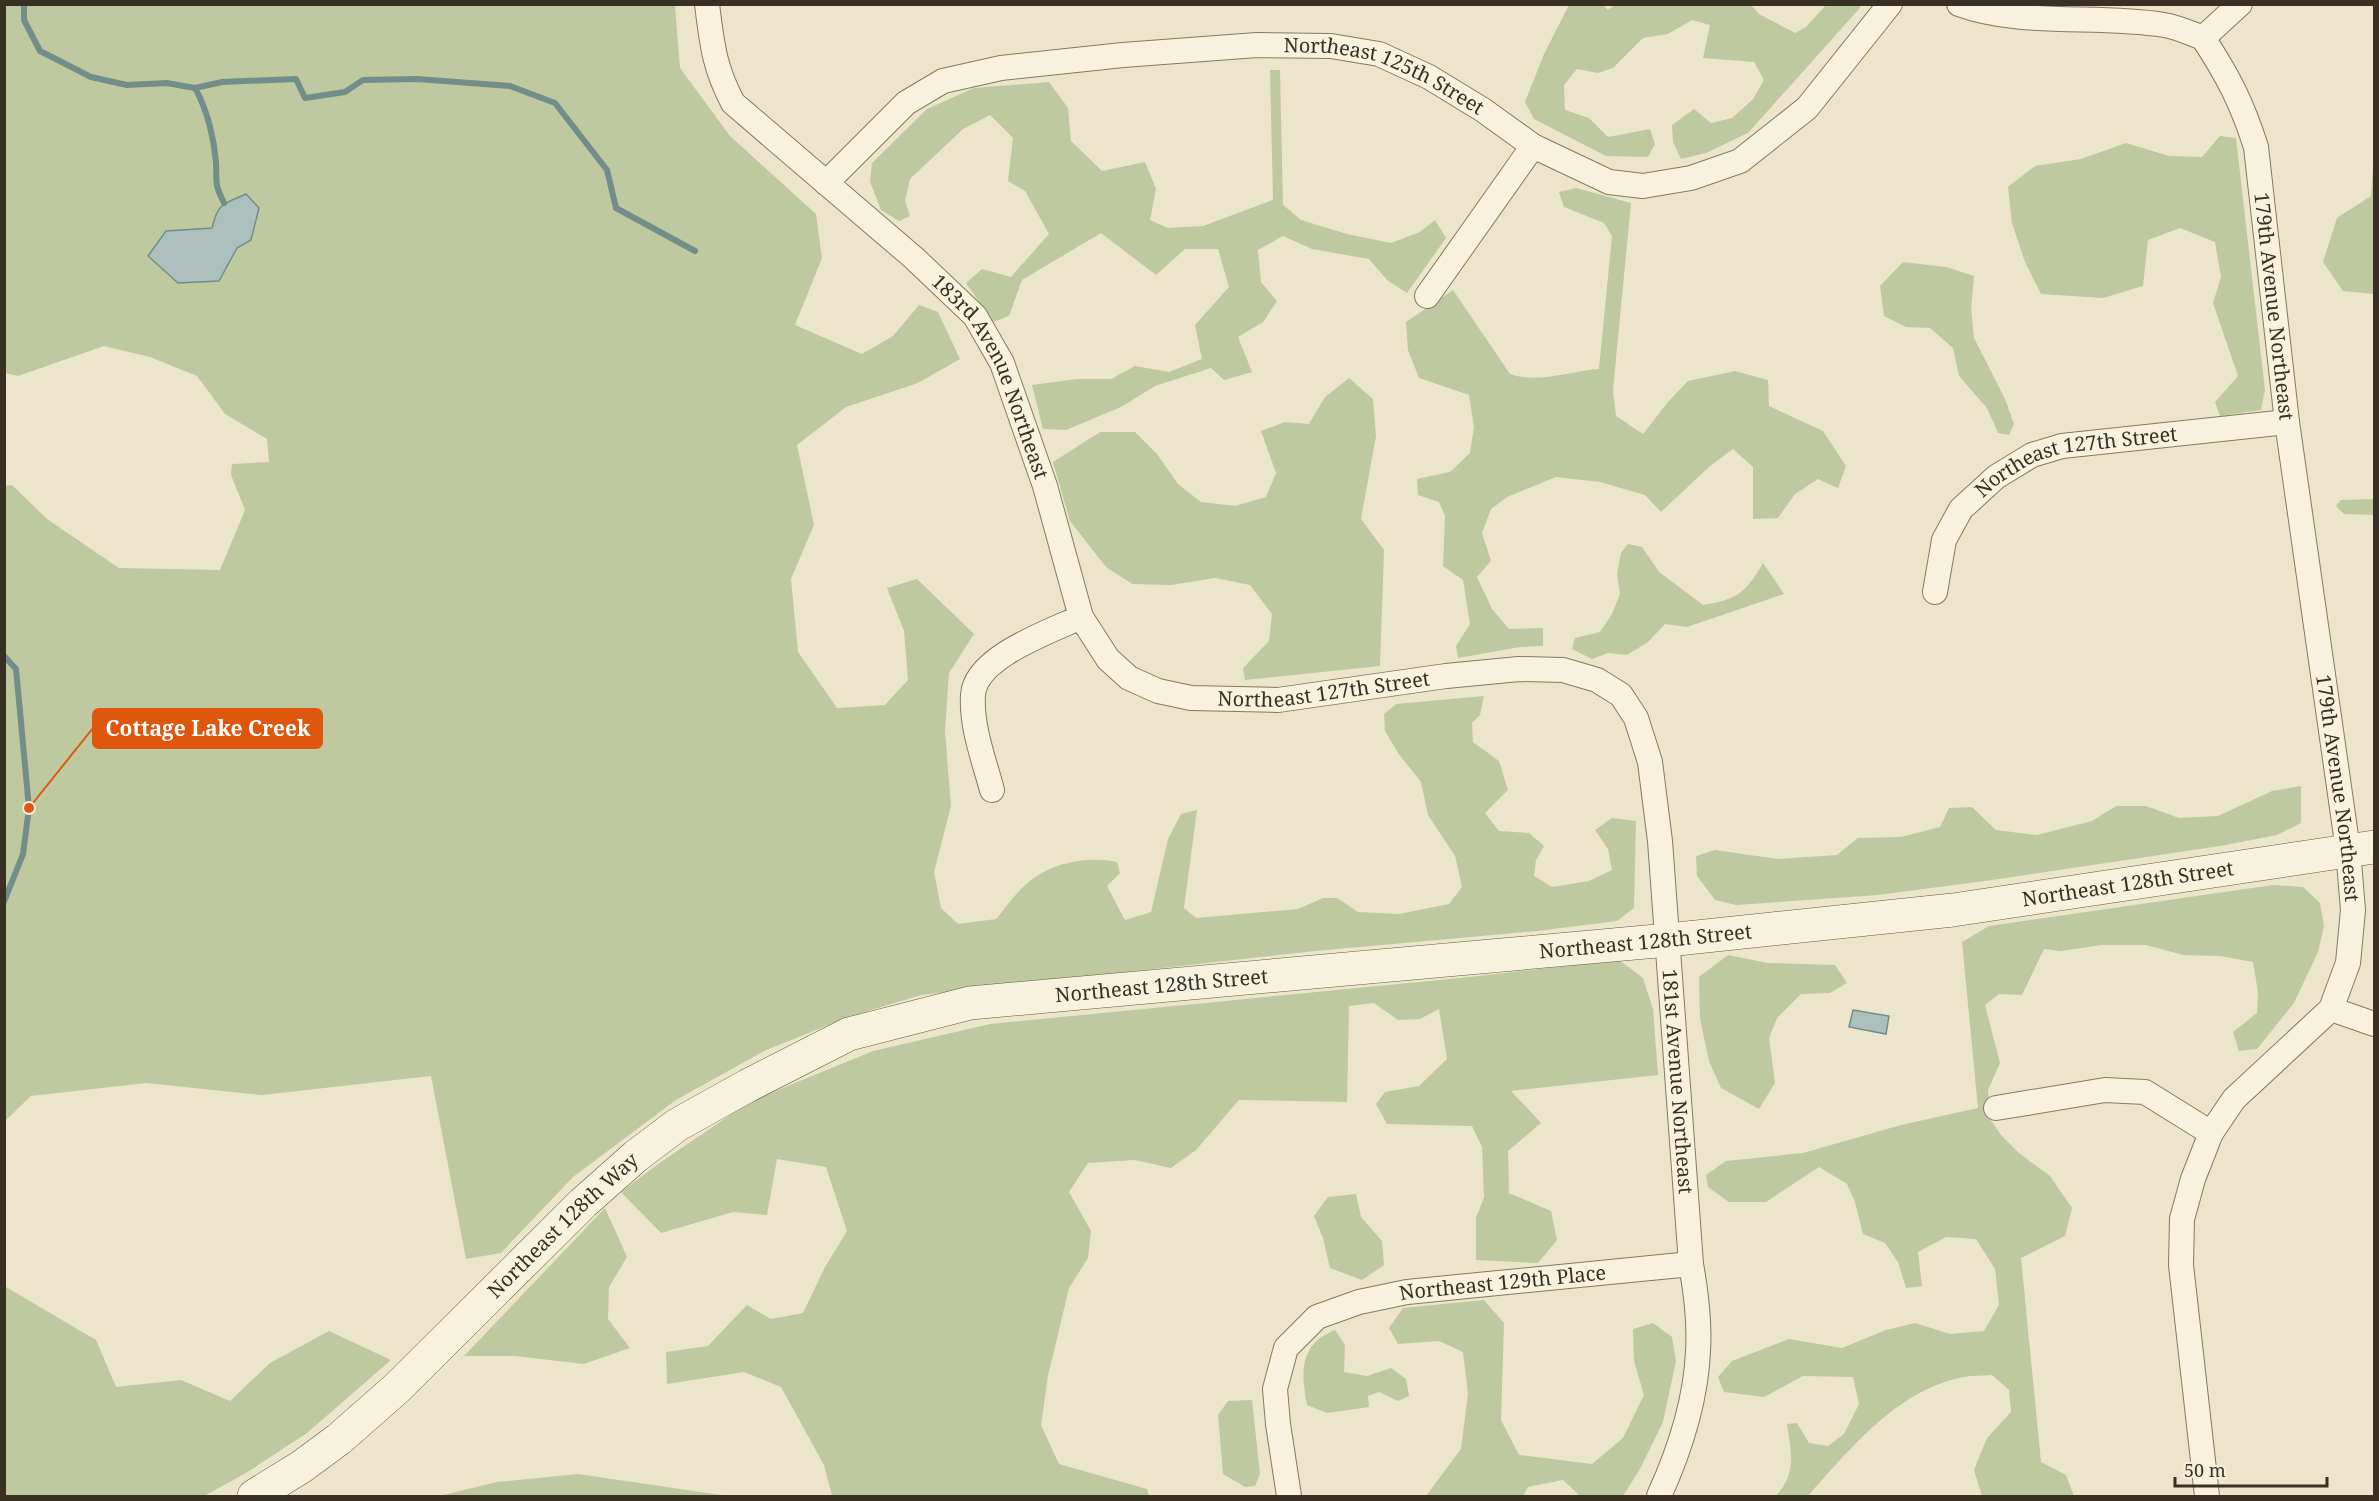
<svg xmlns="http://www.w3.org/2000/svg" width="2379" height="1501" viewBox="0 0 2379 1501" font-family="'Noto Serif',serif">
<style>
.green{fill:#bfc99f}
.water{fill:#abc0bc;stroke:#728e8a;stroke-width:1.5}
.lines{fill:none;stroke-linecap:round;stroke-linejoin:round}
.stream{stroke:#728e8a;stroke-width:6}
.street-casing{stroke:#867960;stroke-width:26}
.secondary-casing{stroke:#685a43;stroke-width:34}
.street{stroke:#f6f2dd;stroke-width:24}
.secondary{stroke:#f6f2dd;stroke-width:33}
.labels{text-anchor:middle;stroke-width:4.5;stroke-linejoin:round;paint-order:stroke}
.street-label{font-size:20px;fill:#383022;stroke:#f3efda}
.leader{fill:none;stroke:#df570d;stroke-width:2}
.callout-dot{fill:#df570d;stroke:#f3efda;stroke-width:2}
.callout{fill:#df570d;stroke:#df570d;stroke-width:2}
.callout-label{font-size:21px;text-anchor:middle;font-weight:bold;fill:#fff}
</style>
<rect width="100%" height="100%" fill="#ebe5cb"/>
<g class="green">
<path d="M 1616,4 L 1751,5 L 1759,14 L 1795,33 L 1806,27 L 1826,5 L 1861,5 L 1859,9 L 1748,133 L 1706,153 L 1681,159 L 1673,142 L 1672,125 L 1694,109 L 1711,123 L 1732,118 L 1753,99 L 1764,80 L 1754,62 L 1703,58 L 1710,25 L 1692,20 L 1668,34 L 1643,38 L 1613,68 L 1598,73 L 1577,69 L 1564,85 L 1565,110 L 1589,118 L 1608,137 L 1650,129 L 1655,144 L 1648,157 L 1606,156 L 1534,119 L 1525,102 L 1544,54 L 1569,5 L 1603,5 L 1608,10 Z"/>
<path d="M 4,5 L 675,5 L 680,68 L 730,136 L 816,214 L 822,258 L 795,325 L 862,354 L 893,336 L 919,305 L 938,312 L 960,359 L 918,383 L 846,407 L 797,445 L 814,525 L 791,579 L 798,652 L 837,708 L 885,705 L 908,680 L 904,631 L 887,588 L 917,579 L 974,634 L 949,673 L 945,731 L 951,806 L 934,872 L 941,908 L 958,924 L 996,919 C 1006,907 1017,891 1030,881 C 1053,862 1089,856 1117,862 L 1120,873 L 1107,886 L 1125,920 L 1151,912 L 1168,839 L 1181,814 L 1197,810 L 1184,908 L 1196,918 L 1298,909 L 1323,898 L 1337,898 L 1358,912 L 1399,914 L 1449,904 L 1462,887 L 1455,856 L 1428,815 L 1421,782 L 1398,753 L 1385,731 L 1384,714 L 1396,704 L 1484,696 L 1480,715 L 1472,723 L 1473,742 L 1499,761 L 1508,790 L 1485,813 L 1499,831 L 1529,833 L 1544,846 L 1536,860 L 1534,876 L 1552,887 L 1589,881 L 1612,870 L 1608,849 L 1595,830 L 1612,818 L 1636,821 L 1634,908 L 1617,921 L 1537,931 L 1315,951 L 921,995 L 848,1017 L 764,1051 L 676,1100 L 573,1177 L 501,1253 L 466,1259 L 431,1076 L 262,1095 L 146,1083 L 31,1096 L 5,1121 L 5,486 L 12,485 L 47,519 L 119,568 L 220,570 L 245,510 L 231,475 L 232,464 L 269,462 L 267,439 L 225,414 L 197,376 L 150,357 L 104,346 L 18,376 L 5,373 Z"/>
<path d="M 1270,70 L 1280,70 L 1283,205 L 1301,220 L 1347,234 L 1391,243 L 1420,232 L 1435,220 L 1446,238 L 1407,293 L 1387,280 L 1369,259 L 1312,249 L 1283,236 L 1258,250 L 1261,282 L 1277,301 L 1263,322 L 1238,337 L 1252,372 L 1224,380 L 1211,368 L 1155,386 L 1121,407 L 1066,430 L 1043,429 L 1032,385 L 1077,379 L 1111,379 L 1135,366 L 1169,372 L 1202,359 L 1195,325 L 1229,287 L 1218,249 L 1185,249 L 1156,275 L 1101,233 L 1022,280 L 1009,316 L 993,322 L 966,283 L 982,269 L 1011,277 L 1049,234 L 1025,191 L 1008,181 L 1013,138 L 990,115 L 963,129 L 910,179 L 905,201 L 910,216 L 899,221 L 881,210 L 870,182 L 872,163 L 927,109 L 974,88 L 1049,82 L 1068,108 L 1071,141 L 1102,171 L 1145,162 L 1156,189 L 1150,220 L 1168,228 L 1203,226 L 1273,200 Z"/>
<path d="M 2220,136 L 2236,138 L 2265,390 L 2261,410 L 2220,416 L 2215,402 L 2238,376 L 2213,303 L 2221,277 L 2215,242 L 2180,228 L 2148,240 L 2143,286 L 2103,298 L 2041,294 L 2025,262 L 2012,223 L 2008,187 L 2035,166 L 2081,159 L 2126,143 L 2169,156 L 2202,157 Z"/>
<path d="M 2374,151 L 2374,294 L 2343,291 L 2323,262 L 2337,218 L 2371,196 Z"/>
<path d="M 1576,188 L 1631,203 L 1613,390 L 1616,416 L 1643,434 L 1668,402 L 1688,381 L 1735,371 L 1768,380 L 1769,406 L 1823,431 L 1846,466 L 1838,488 L 1818,479 L 1795,494 L 1778,518 L 1753,519 L 1753,467 L 1733,449 L 1710,466 L 1661,512 L 1645,495 L 1600,482 L 1556,477 L 1507,497 L 1491,509 L 1482,533 L 1491,561 L 1477,577 L 1492,609 L 1509,629 L 1543,628 L 1543,646 L 1520,647 L 1458,658 L 1456,646 L 1470,624 L 1463,580 L 1443,566 L 1445,516 L 1439,502 L 1418,495 L 1417,479 L 1450,472 L 1470,453 L 1474,427 L 1469,395 L 1419,378 L 1408,350 L 1406,322 L 1453,290 L 1510,374 C 1540,384 1569,371 1599,369 L 1612,236 L 1604,223 L 1564,207 L 1559,192 Z"/>
<path d="M 1903,262 L 1946,267 L 1974,276 L 1971,308 L 1974,338 L 2005,399 L 2014,424 L 2009,435 L 1998,433 L 1987,408 L 1959,376 L 1953,348 L 1930,328 L 1906,327 L 1884,316 L 1880,286 Z"/>
<path d="M 1349,378 L 1373,399 L 1376,436 L 1361,519 L 1384,550 L 1380,666 L 1245,680 L 1243,668 L 1269,641 L 1272,614 L 1250,585 L 1215,578 L 1171,585 L 1132,584 L 1106,567 L 1070,521 L 1053,462 L 1100,432 L 1135,432 L 1157,454 L 1178,484 L 1201,502 L 1235,506 L 1266,497 L 1276,473 L 1261,431 L 1285,422 L 1309,424 L 1325,397 Z"/>
<path d="M 2374,499 L 2374,515 L 2344,514 L 2336,506 L 2341,500 Z"/>
<path d="M 1628,544 L 1642,547 L 1659,572 L 1703,605 C 1736,600 1746,593 1763,563 L 1784,594 L 1687,627 L 1665,624 L 1648,642 L 1627,655 L 1608,653 L 1592,659 L 1572,649 L 1575,638 L 1600,632 L 1612,614 L 1620,594 L 1617,574 L 1621,553 Z"/>
<path d="M 2301,786 L 2301,823 L 2277,835 L 2220,846 L 1992,880 L 1878,895 L 1736,905 L 1715,900 L 1697,876 L 1696,856 L 1715,850 L 1778,859 L 1837,855 L 1858,838 L 1901,837 L 1940,827 L 1949,808 L 1972,807 L 1996,830 L 2037,835 L 2092,821 L 2116,806 L 2146,806 L 2179,818 L 2218,816 L 2272,791 Z"/>
<path d="M 2273,885 L 2303,887 L 2320,903 L 2324,926 L 2318,952 L 2294,1003 L 2257,1049 L 2239,1051 L 2233,1032 L 2257,1013 L 2258,992 L 2253,962 L 2220,956 L 2183,955 L 2146,945 L 2102,945 L 2061,951 L 2044,949 L 2022,995 L 1999,994 L 1985,1005 L 2000,1063 L 1988,1090 L 1990,1119 L 2001,1135 L 2019,1153 L 2050,1176 L 2072,1208 L 2065,1236 L 2021,1258 L 2041,1462 L 2066,1475 L 2074,1496 L 1982,1496 L 1974,1470 L 1987,1438 L 2011,1412 L 2009,1390 L 1992,1375 C 1983,1376 1973,1375 1964,1377 C 1898,1389 1850,1449 1808,1496 L 1776,1496 C 1797,1473 1791,1453 1787,1424 L 1797,1423 L 1809,1443 L 1828,1446 L 1844,1434 L 1859,1404 L 1853,1377 L 1803,1376 L 1764,1397 L 1724,1392 L 1718,1377 L 1732,1361 L 1789,1339 L 1842,1348 L 1886,1330 L 1915,1323 L 1950,1334 L 1984,1331 L 1999,1305 L 1995,1269 L 1976,1239 L 1946,1237 L 1918,1252 L 1922,1286 L 1906,1288 L 1898,1262 L 1885,1243 L 1863,1234 L 1855,1202 L 1847,1184 L 1819,1167 L 1766,1202 L 1729,1202 L 1708,1187 L 1706,1175 L 1726,1161 L 1803,1153 L 1901,1125 L 1978,1108 L 1962,942 L 1989,926 Z"/>
<path d="M 1728,955 L 1768,963 L 1835,965 L 1847,983 L 1830,993 L 1801,994 L 1777,1018 L 1769,1038 L 1775,1083 L 1759,1109 L 1721,1088 L 1709,1061 L 1700,1019 L 1699,977 Z"/>
<path d="M 1619,960 L 1643,978 L 1653,1009 L 1658,1075 L 1511,1091 L 1541,1123 L 1508,1151 L 1509,1193 L 1551,1211 L 1557,1240 L 1538,1263 L 1476,1260 L 1476,1218 L 1484,1197 L 1482,1147 L 1472,1126 L 1387,1124 L 1376,1104 L 1385,1092 L 1419,1086 L 1447,1059 L 1439,1009 L 1420,1019 L 1398,1020 L 1374,1003 L 1349,1006 L 1347,1102 L 1239,1100 L 1196,1150 L 1171,1168 L 1135,1160 L 1088,1163 L 1069,1192 L 1091,1231 L 1088,1258 L 1069,1288 L 1048,1376 L 1041,1425 L 1059,1464 L 1147,1489 L 1149,1496 L 832,1496 L 824,1465 L 781,1387 L 744,1372 L 667,1384 L 666,1352 L 708,1346 L 747,1305 L 771,1319 L 803,1313 L 825,1267 L 847,1231 L 826,1167 L 777,1159 L 767,1215 L 733,1212 L 661,1233 L 621,1192 L 661,1162 L 751,1101 L 873,1051 L 990,1024 L 1470,977 Z"/>
<path d="M 1356,1194 L 1361,1217 L 1382,1241 L 1384,1265 L 1362,1280 L 1330,1268 L 1323,1238 L 1314,1216 L 1328,1197 Z"/>
<path d="M 605,1208 L 627,1257 L 609,1287 L 608,1319 L 630,1348 L 584,1364 L 515,1356 L 464,1356 Z"/>
<path d="M 4,1282 L 6,1287 L 96,1340 L 116,1387 L 181,1380 L 230,1401 L 270,1363 L 329,1331 L 391,1360 L 307,1433 L 246,1473 L 204,1496 L 5,1496 Z"/>
<path d="M 1484,1300 L 1504,1323 L 1501,1420 L 1519,1455 L 1592,1464 L 1623,1438 L 1644,1395 L 1634,1361 L 1633,1329 L 1653,1323 L 1672,1337 L 1676,1361 L 1663,1422 L 1640,1469 L 1623,1496 L 1580,1496 L 1563,1480 L 1528,1487 L 1523,1496 L 1426,1496 L 1461,1449 L 1468,1394 L 1463,1352 L 1439,1341 L 1398,1344 L 1389,1328 L 1403,1308 Z"/>
<path d="M 1335,1330 L 1345,1345 L 1344,1372 L 1367,1376 L 1391,1368 L 1406,1379 L 1409,1396 L 1398,1401 L 1379,1392 L 1368,1396 L 1369,1407 L 1327,1413 L 1307,1405 C 1301,1372 1299,1344 1335,1330 Z"/>
<path d="M 1252,1400 L 1260,1474 L 1255,1486 L 1245,1487 L 1223,1474 L 1218,1415 L 1228,1401 Z"/>
<path d="M 578,1474 L 728,1496 L 439,1496 L 497,1482 Z"/>
</g>
<g class="water">
<path d="M 246,194 L 259,208 L 251,240 L 237,248 L 219,281 L 178,283 L 148,256 L 166,231 L 212,228 C 218,203 223,204 246,194 Z"/>
<path d="M 1853,1010 L 1889,1016 L 1886,1034 L 1849,1027 Z"/>
</g>
<g class="lines">
<g class="stream">
<path d="M 24,4 L 24,20 L 40,51 L 91,77 L 127,85 L 167,83 L 195,88 L 222,82 L 296,79 L 305,98 L 345,92 L 363,80 L 417,79 L 510,86 L 555,103 L 607,170 L 616,208 L 695,251"/>
<path d="M 195,88 C 207,109 214,138 216,162 C 217,183 214,183 224,203"/>
<path d="M 4,656 L 16,669 L 29,808 L 23,854 L 4,902"/>
</g>
<defs>
<g id="street">
<path id="s1" d="M 707,4 C 712,44 714,67 733,103 L 914,258 L 975,316 L 1002,363 L 1045,486 L 1081,617 L 1108,659 L 1129,678 L 1158,691 L 1191,698 L 1278,700 L 1446,676 L 1519,669 L 1563,670 L 1597,680 L 1621,695 L 1636,718 L 1650,762 L 1660,841 L 1691,1264 C 1696,1292 1700,1321 1698,1351 C 1696,1400 1679,1452 1659,1496"/>
<path d="M 1959,4 C 2021,27 2098,14 2164,25 C 2177,27 2190,33 2203,38 L 2240,4"/>
<path id="s2" d="M 2203,38 C 2228,76 2242,103 2256,147 L 2287,422 L 2348,850 L 2353,910 L 2348,963 L 2331,1009 L 2234,1099 L 2211,1133 L 2193,1179 L 2182,1219 L 2181,1265 L 2207,1496"/>
<path id="s3" d="M 826,183 L 906,103 L 943,81 L 1001,68 L 1123,55 L 1257,45 L 1331,46 L 1379,54 L 1429,77 L 1483,110 L 1533,146 L 1609,182 L 1643,186 L 1691,178 L 1740,161 L 1807,108 L 1890,4"/>
<path d="M 1427,296 L 1533,146"/>
<path id="s4" d="M 1935,592 L 1944,540 L 1961,509 L 1996,477 L 2032,455 L 2062,446 L 2287,422"/>
<path d="M 992,790 C 984,760 971,727 973,695 C 975,657 1051,631 1081,617"/>
<path d="M 2331,1009 L 2374,1024"/>
<path d="M 1996,1108 L 2105,1090 L 2145,1092 L 2211,1133"/>
<path id="s5" d="M 1289,1496 L 1278,1424 L 1275,1389 L 1286,1348 L 1317,1317 L 1359,1302 L 1407,1292 L 1691,1264"/>
</g>
<g id="secondary">
<path id="s6" d="M 254,1496 L 301,1467 L 339,1439 L 397,1388 L 583,1203 L 636,1156 L 677,1125 L 747,1086 L 849,1034 L 970,1003 L 1668,940 L 1953,910 L 2374,847"/>
</g>
</defs>
<use href="#street" class="street-casing"/>
<use href="#secondary" class="secondary-casing"/>
<use href="#street" class="street"/>
<use href="#secondary" class="secondary"/>
</g>
<g class="labels">
<g class="street-label">
<text dy="7" stroke="none"><textPath href="#s3" startOffset="606">Northeast 125th Street</textPath></text>
<text dy="7" stroke="none"><textPath href="#s2" startOffset="282">179th Avenue Northeast</textPath></text>
<text dy="7" stroke="none"><textPath href="#s1" startOffset="486">183rd Avenue Northeast</textPath></text>
<text dy="7" stroke="none"><textPath href="#s4" startOffset="218">Northeast 127th Street</textPath></text>
<text dy="7" stroke="none"><textPath href="#s1" startOffset="1023">Northeast 127th Street</textPath></text>
<text dy="7" stroke="none"><textPath href="#s2" startOffset="768">179th Avenue Northeast</textPath></text>
<text dy="7" stroke="none"><textPath href="#s6" startOffset="2048">Northeast 128th Street</textPath></text>
<text dy="7" stroke="none"><textPath href="#s6" startOffset="1562">Northeast 128th Street</textPath></text>
<text dy="7" stroke="none"><textPath href="#s6" startOffset="1076">Northeast 128th Street</textPath></text>
<text dy="7" stroke="none"><textPath href="#s1" startOffset="1722">181st Avenue Northeast</textPath></text>
<text dy="7" stroke="none"><textPath href="#s6" startOffset="412">Northeast 128th Way</textPath></text>
<text dy="7" stroke="none"><textPath href="#s5" startOffset="384">Northeast 129th Place</textPath></text>
</g>
</g>
<path class="leader" d="M29 808L93 728"/>
<circle class="callout-dot" cx="29" cy="808" r="6"/>
<rect class="callout" x="93" y="709" width="229" height="39" rx="6"/>
<g class="callout-label">
<text x="208" y="736">Cottage Lake Creek</text>
</g>
<rect width="2379" height="1501" fill="none" stroke="#383022" stroke-width="12"/>
<path d="M2175 1477v9h152v-9" fill="none" stroke="#383022" stroke-width="3"/>
<text x="2184" y="1477" font-size="18" fill="#383022" stroke="#f3efda" stroke-width="4.5" paint-order="stroke">50 m</text>
</svg>
